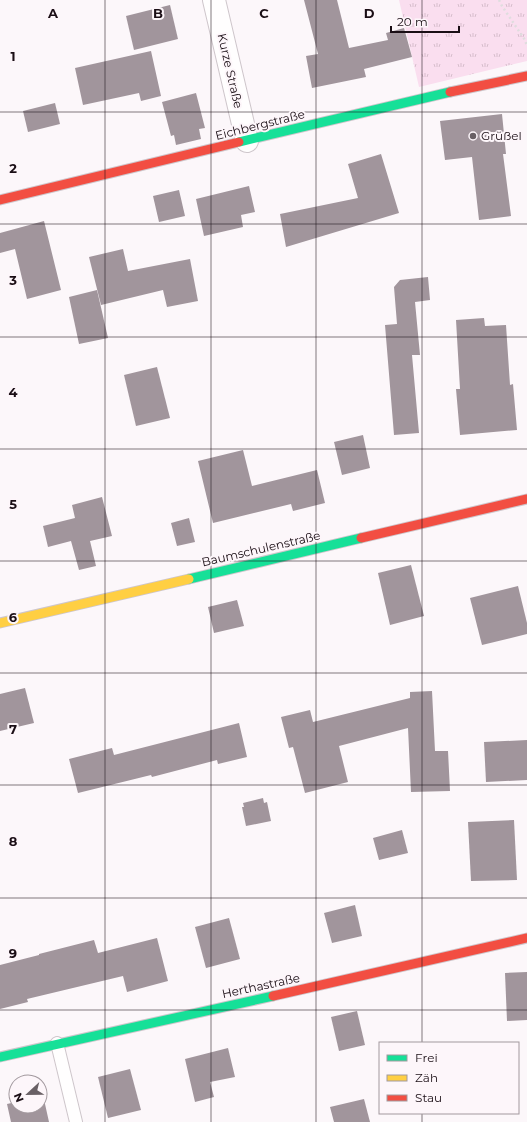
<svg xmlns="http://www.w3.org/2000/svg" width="527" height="1122" viewBox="0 0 527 1122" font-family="Montserrat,sans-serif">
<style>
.grass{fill:url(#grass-tufts)}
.building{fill:#a1959c}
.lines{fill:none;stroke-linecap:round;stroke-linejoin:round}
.lane-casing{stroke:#cec6cb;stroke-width:14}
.street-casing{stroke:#cec6cb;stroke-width:24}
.fast-casing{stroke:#cec6cb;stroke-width:11}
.slow-casing{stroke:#cec6cb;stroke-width:11}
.jam-casing{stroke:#cec6cb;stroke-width:11}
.path{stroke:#dfddde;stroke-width:2.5;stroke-dasharray:2 3;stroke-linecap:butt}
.lane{stroke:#fffefe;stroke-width:12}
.street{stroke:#fffefe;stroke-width:22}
.fast{stroke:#16e098;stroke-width:9}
.slow{stroke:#ffcf43;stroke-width:9}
.jam{stroke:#f24e42;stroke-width:9}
.grid{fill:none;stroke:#1a0e15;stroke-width:1;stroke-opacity:0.55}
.poi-dot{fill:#696065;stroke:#fdf6fa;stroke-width:1.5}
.labels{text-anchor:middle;stroke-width:4;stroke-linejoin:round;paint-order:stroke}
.street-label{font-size:12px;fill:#1a0e15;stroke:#fdf6fa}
.poi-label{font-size:12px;fill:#1a0e15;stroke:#fdf6fa;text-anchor:start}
.grid-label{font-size:13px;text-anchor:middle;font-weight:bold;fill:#1a0e15;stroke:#fdf6fa;stroke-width:4;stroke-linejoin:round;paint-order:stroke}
</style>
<defs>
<pattern id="grass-tufts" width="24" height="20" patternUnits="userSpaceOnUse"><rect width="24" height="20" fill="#fadeef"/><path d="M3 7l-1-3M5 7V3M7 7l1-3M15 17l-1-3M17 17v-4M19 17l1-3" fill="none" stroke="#d6bdcc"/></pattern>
</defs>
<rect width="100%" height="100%" fill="#fcf7fa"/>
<path class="grass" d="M 399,0 L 527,0 L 527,61 L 419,87 Z"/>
<g class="building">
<path d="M 304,0 L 337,0 L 349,48 L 388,40 L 386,33 L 404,28 L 412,57 L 364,69 L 366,77 L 312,88 L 306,56 L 318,54 Z"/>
<path d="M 170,5 L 178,39 L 134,50 L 126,16 Z"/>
<path d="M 151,51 L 161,96 L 141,101 L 139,93 L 83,105 L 75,68 Z"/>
<path d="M 196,93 L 205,128 L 199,129 L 201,139 L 176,145 L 174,135 L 171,136 L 162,102 Z"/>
<path d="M 55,103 L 60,124 L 28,132 L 23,111 Z"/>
<path d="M 502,114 L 506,154 L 503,154 L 511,216 L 479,220 L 472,157 L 445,160 L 440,121 Z"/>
<path d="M 381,154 L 399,213 L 286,247 L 280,214 L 358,198 L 348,164 Z"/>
<path d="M 249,186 L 255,212 L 241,215 L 243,227 L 204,236 L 196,199 Z"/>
<path d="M 179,190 L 185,216 L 159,222 L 153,196 Z"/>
<path d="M 44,221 L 61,290 L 27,299 L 15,249 L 0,253 L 0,233 Z"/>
<path d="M 123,249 L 128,271 L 190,259 L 198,301 L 167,307 L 163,290 L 101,305 L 89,257 Z"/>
<path d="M 428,277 L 430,300 L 415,302 L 420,355 L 412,355 L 419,433 L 394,435 L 385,325 L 397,324 L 394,287 L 400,280 Z"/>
<path d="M 97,290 L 108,338 L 79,344 L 69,297 Z"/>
<path d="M 484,318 L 485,326 L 506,325 L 510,385 L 513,384 L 517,430 L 460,435 L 456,389 L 460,389 L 456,320 Z"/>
<path d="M 157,367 L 170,418 L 136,426 L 124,375 Z"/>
<path d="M 363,435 L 370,468 L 342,475 L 334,442 Z"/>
<path d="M 243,450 L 252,486 L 317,470 L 325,503 L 293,511 L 291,504 L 213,523 L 198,461 Z"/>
<path d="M 102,497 L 112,536 L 90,541 L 96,566 L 79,570 L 71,541 L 48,547 L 43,526 L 75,518 L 72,505 Z"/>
<path d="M 189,518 L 195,542 L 177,546 L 171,523 Z"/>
<path d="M 411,565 L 424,616 L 390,625 L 378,573 Z"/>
<path d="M 518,586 L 527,623 L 527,634 L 482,645 L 470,598 Z"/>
<path d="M 237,600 L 244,626 L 214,633 L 208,607 Z"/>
<path d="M 25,688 L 34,723 L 0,731 L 0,694 Z"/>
<path d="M 432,691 L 435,751 L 448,751 L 450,791 L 411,792 L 408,728 L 339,746 L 348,782 L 305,793 L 293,747 L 289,748 L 281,717 L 310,710 L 313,722 L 410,698 L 410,692 Z"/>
<path d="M 239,723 L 247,757 L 218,764 L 217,760 L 152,777 L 151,775 L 78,793 L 69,759 L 112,748 L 114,755 Z"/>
<path d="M 527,740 L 527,780 L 486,782 L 484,742 Z"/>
<path d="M 263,798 L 264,803 L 267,802 L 271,821 L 246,826 L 242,807 L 244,807 L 243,803 Z"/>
<path d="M 514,820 L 517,880 L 471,881 L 468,822 Z"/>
<path d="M 402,830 L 408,853 L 379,860 L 373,838 Z"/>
<path d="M 355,905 L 362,936 L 332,943 L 324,913 Z"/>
<path d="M 229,918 L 240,959 L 206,968 L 195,927 Z"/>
<path d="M 157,938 L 168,981 L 127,992 L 123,976 L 27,999 L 28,1002 L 0,1009 L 0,965 L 39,955 L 39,954 L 94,940 L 98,953 Z"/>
<path d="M 527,972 L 527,1020 L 507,1021 L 505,973 Z"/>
<path d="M 357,1011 L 365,1045 L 339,1051 L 331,1017 Z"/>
<path d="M 228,1048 L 235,1077 L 210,1082 L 214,1097 L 195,1102 L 185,1059 Z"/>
<path d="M 130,1069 L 141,1110 L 108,1118 L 98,1077 Z"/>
<path d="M 43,1095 L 49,1122 L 11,1122 L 7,1104 L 16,1102 L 16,1106 L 40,1106 L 40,1096 Z"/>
<path d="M 364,1099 L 370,1122 L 334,1122 L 330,1107 Z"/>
</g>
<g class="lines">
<defs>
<path id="lane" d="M 57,1043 L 76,1122"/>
<path id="street" d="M 214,0 L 247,141"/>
<g id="fast">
<path d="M 239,142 L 450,92"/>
<path d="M 189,579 L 361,538"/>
<path d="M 0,1057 L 273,996"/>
</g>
<path id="slow" d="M 0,623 L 189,579"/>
<g id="jam">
<path d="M 450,92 L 527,76"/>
<path d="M 0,200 L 239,142"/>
<path d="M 361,538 L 527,499"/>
<path d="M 273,996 L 527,938"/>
</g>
</defs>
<use href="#lane" class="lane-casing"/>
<use href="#street" class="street-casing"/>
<use href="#fast" class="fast-casing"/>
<use href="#slow" class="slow-casing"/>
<use href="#jam" class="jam-casing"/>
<path class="path" d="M 499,0 L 502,6 L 525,40 L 527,46"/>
<use href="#lane" class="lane"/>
<use href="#street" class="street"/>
<use href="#fast" class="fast"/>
<use href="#slow" class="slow"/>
<use href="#jam" class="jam"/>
</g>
<path class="grid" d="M 105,0 L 105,1122M 211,0 L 211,1122M 316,0 L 316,1122M 422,0 L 422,1043M 0,112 L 527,112M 0,224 L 527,224M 0,337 L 527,337M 0,449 L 527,449M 0,561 L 527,561M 0,673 L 527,673M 0,785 L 527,785M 0,898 L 527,898M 0,1010 L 527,1010M 422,1113 L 422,1122"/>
<circle class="poi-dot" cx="473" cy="136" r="4"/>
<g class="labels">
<g class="street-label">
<text transform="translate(230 71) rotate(77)" y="4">Kurze Straße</text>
<text transform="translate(260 125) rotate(-14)" y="4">Eichbergstraße</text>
<text transform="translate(261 549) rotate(-13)" y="4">Baumschulenstraße</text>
<text transform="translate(261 986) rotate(-12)" y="4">Herthastraße</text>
</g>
<g class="poi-label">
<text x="481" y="140">Grüßel</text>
</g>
</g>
<g class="grid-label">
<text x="53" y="18">A</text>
<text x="158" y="18">B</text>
<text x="264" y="18">C</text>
<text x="369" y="18">D</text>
<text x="13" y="61">1</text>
<text x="13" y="173">2</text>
<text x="13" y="285">3</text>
<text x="13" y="397">4</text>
<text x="13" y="509">5</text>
<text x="13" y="622">6</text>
<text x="13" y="734">7</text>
<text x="13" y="846">8</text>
<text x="13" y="958">9</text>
</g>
<rect x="379" y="1042" width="140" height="72" fill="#fdf6fa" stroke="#a2999e"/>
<rect x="387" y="1055" width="20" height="6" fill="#16e098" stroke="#a2999e"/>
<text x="415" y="1062" font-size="12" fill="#1a0e15">Frei</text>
<rect x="387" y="1075" width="20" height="6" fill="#ffcf43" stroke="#a2999e"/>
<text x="415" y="1082" font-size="12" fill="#1a0e15">Zäh</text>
<rect x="387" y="1095" width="20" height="6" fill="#f24e42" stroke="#a2999e"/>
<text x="415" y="1102" font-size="12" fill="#1a0e15">Stau</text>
<g transform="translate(28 1094) rotate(248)"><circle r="19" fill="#fdf6fa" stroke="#a2999e"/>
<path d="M0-3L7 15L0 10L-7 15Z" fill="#696065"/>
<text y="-6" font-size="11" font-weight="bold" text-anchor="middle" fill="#1a0e15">N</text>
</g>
<path d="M391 26v6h68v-6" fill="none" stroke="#1a0e15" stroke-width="2"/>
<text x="397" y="26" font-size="12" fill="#1a0e15" stroke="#fdf6fa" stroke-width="3" paint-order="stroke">20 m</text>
</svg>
